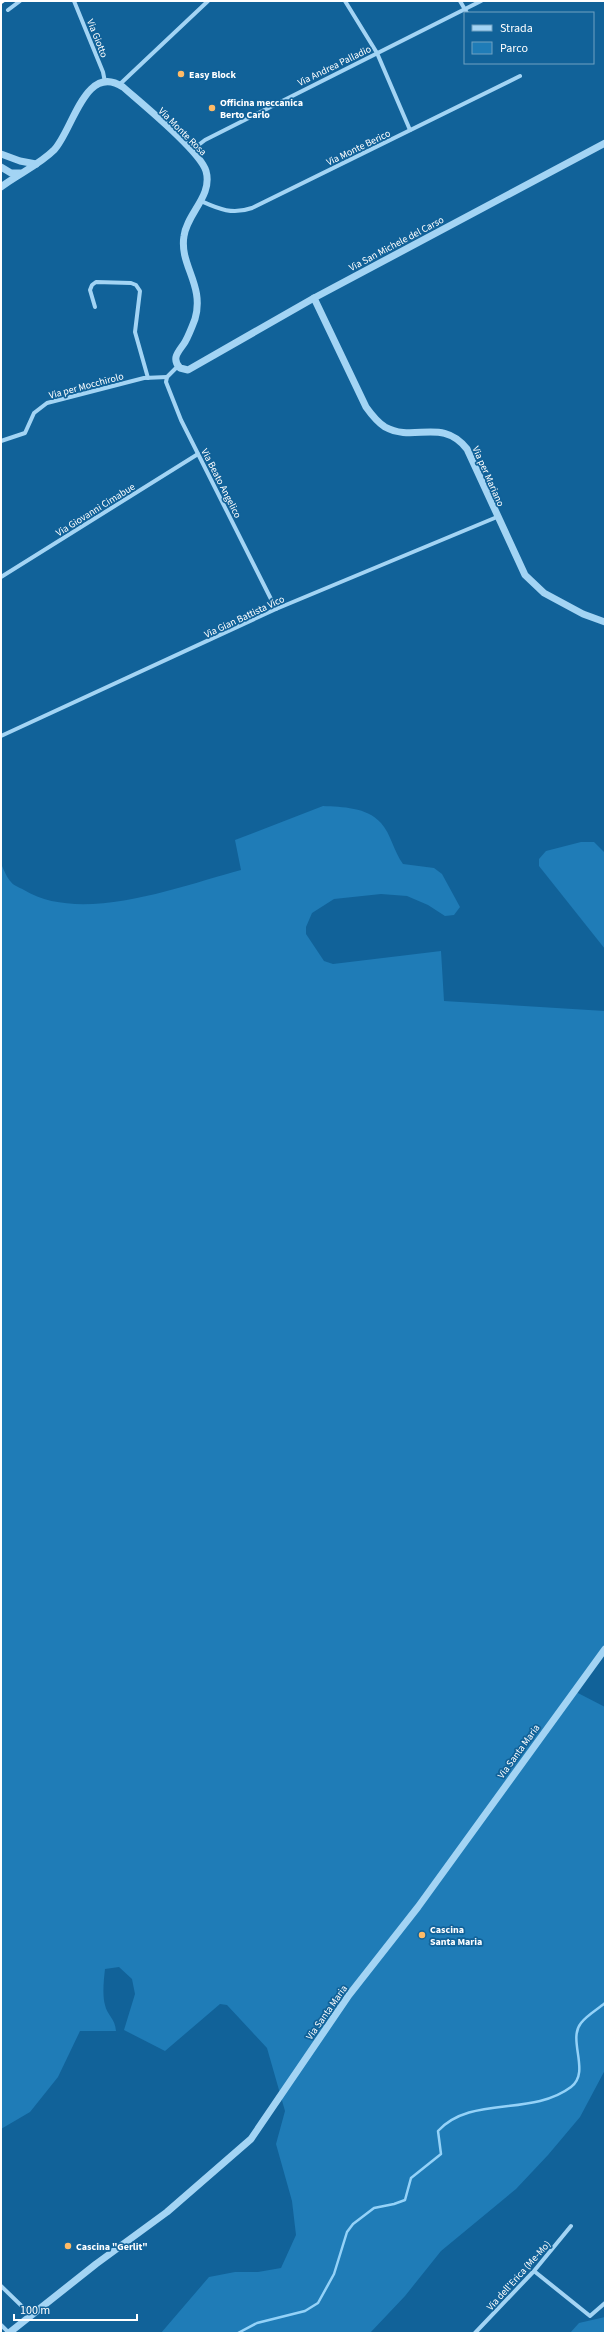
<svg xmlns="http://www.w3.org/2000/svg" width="606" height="2334" viewBox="0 0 606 2334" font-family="'Source Sans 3',sans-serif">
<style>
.green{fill:#1f7cb7}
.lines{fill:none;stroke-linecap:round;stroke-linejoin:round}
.stream{stroke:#94d2f8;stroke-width:2.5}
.minor{stroke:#a3d4f4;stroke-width:4}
.tertiary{stroke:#a3d4f4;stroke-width:7}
.rail{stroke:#fff;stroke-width:2.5;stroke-dasharray:7 3;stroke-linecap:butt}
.poi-dot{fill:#fb6;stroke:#116299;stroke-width:1.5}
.labels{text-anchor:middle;stroke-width:3.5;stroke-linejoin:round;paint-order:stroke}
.street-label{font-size:10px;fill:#fff;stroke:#116299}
.poi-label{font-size:10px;font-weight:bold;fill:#fff;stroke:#116299;text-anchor:start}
</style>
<rect width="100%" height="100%" fill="#116299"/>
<g class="green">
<path d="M 323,806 C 342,807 367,807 381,823 C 391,834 394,852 403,864 L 434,868 L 442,874 L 460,907 L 454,915 L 445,916 L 428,905 L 407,896 L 381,894 L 334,899 L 312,913 L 306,927 L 306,934 L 324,961 L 333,964 L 441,951 L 444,1001 L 605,1011 L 605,1648 L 574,1691 L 605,1707 L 605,2070 L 580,2117 L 548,2155 L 516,2189 L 441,2251 L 405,2296 L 370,2333 L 161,2333 L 209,2277 L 235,2272 L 258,2272 L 281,2268 L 296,2235 L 292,2201 L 276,2144 L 285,2111 L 267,2048 L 227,2005 L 220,2004 L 165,2051 L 124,2030 L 135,1994 L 132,1979 L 119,1967 L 105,1969 C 104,1979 102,1994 105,2005 C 107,2015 115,2018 116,2031 L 80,2031 L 58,2077 L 30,2112 L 1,2129 L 1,864 C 4,870 7,878 11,882 C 14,886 21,888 24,890 C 81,925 181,886 241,870 L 235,840 Z"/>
<path d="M 581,842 L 594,842 L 605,853 L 605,949 L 539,866 L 539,859 L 546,851 Z"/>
<path d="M 605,2317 L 605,2333 L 570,2333 L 579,2323 Z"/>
</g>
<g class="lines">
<path class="stream" d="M 238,2333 L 257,2323 L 305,2311 L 318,2303 L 334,2274 L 347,2232 L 353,2224 L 374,2208 L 394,2204 L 405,2200 L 411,2178 L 441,2154 L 438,2131 C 471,2095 531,2117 571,2087 C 591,2072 567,2040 581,2023 C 587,2015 598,2009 605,2003"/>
<g class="minor">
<path d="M 74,1 L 103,72 L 105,82"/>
<path d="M 345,1 L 377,53 L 410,130"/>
<path d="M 460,1 L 467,13"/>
<path d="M 8,10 L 20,1"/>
<path d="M 119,85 L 208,1"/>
<path d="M 192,150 L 205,140 L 481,1"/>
<path d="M 201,201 C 219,209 232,215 252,208 L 520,76"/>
<path d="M 95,307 L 90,290 L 92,285 L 96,282 L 131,283 L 136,285 L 140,291 L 135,332 L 148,378"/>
<path d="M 178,366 L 167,377 L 166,382 L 181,420 L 276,609"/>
<path d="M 1,441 L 25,433 L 34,413 L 47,403 L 144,378 L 167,377"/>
<path d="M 1,577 L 198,454"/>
<path d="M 1,736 L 276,609 L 497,517"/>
<path d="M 534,2271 L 590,2316 L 605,2303"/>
<path d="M 1,2286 L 31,2315"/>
<path d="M 1,2325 L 9,2333"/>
<path d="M 475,2333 L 534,2271 L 571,2226"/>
</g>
<g class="tertiary">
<path d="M 1,154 L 20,161 L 36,164"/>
<path d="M 1,167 L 11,173 L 20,173"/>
<path d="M 1,187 C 18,174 39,165 54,150 C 73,130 85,62 123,87 C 141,103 200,151 206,171 C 213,196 187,213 184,236 C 179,265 205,285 195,319 C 192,327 189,335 185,342 C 182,347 177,352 176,357 C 175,362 177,365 180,368 L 188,370 L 314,298 L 605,143"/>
<path d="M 314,298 L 366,407 C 371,414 377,422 385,427 C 414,443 442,417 467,449 L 525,575 L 544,593 L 583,614 L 605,622"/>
<path d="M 9,2333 L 96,2264 L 167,2212 L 251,2139 L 349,1995 L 418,1907 L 605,1649"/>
</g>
<path class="rail" d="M 1,3 L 4,1"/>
</g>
<g class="poi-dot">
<circle cx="181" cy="74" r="4"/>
<circle cx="212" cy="108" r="4"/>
<circle cx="422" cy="1935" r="4"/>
<circle cx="68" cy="2246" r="4"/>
</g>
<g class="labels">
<g class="street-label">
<text transform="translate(98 38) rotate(68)" y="4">Via Giotto</text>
<text transform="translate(334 65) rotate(-26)" y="4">Via Andrea Palladio</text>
<text transform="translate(183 131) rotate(45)" y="4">Via Monte Rosa</text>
<text transform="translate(358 147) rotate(-26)" y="4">Via Monte Berico</text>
<text transform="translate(396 243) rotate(-28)" y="4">Via San Michele del Carso</text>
<text transform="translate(86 385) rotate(-15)" y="4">Via per Mocchirolo</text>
<text transform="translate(489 476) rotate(66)" y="4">Via per Mariano</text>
<text transform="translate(222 483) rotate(63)" y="4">Via Beato Angelico</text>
<text transform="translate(95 509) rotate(-32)" y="4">Via Giovanni Cimabue</text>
<text transform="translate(244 616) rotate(-25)" y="4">Via Gian Battista Vico</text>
<text transform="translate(518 1751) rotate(-54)" y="4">Via Santa Maria</text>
<text transform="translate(326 2012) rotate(-55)" y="4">Via Santa Maria</text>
<text transform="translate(518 2275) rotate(-48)" y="4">Via dell'Erica (Me-Mo)</text>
</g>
<g class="poi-label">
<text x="189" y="78">Easy Block</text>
<text x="220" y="106">Officina meccanica<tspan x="220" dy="12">Berto Carlo</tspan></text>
<text x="430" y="1933">Cascina<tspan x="430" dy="12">Santa Maria</tspan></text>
<text x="76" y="2250">Cascina "Gerlit"</text>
</g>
</g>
<rect width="606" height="2334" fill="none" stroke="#ffffff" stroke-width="4"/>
<rect x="464" y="12" width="130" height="52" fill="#116299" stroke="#70a1c2"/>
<rect x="472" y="25" width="20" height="6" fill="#a3d4f4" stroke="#70a1c2"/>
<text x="500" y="32" font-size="12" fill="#ffffff">Strada</text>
<rect x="472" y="42" width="20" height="12" fill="#1f7cb7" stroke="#70a1c2"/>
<text x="500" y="52" font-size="12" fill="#ffffff">Parco</text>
<path d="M14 2314v6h123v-6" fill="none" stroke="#ffffff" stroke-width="2"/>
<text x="20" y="2314" font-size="12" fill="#ffffff" stroke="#116299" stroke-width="3" paint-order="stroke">100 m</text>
</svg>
